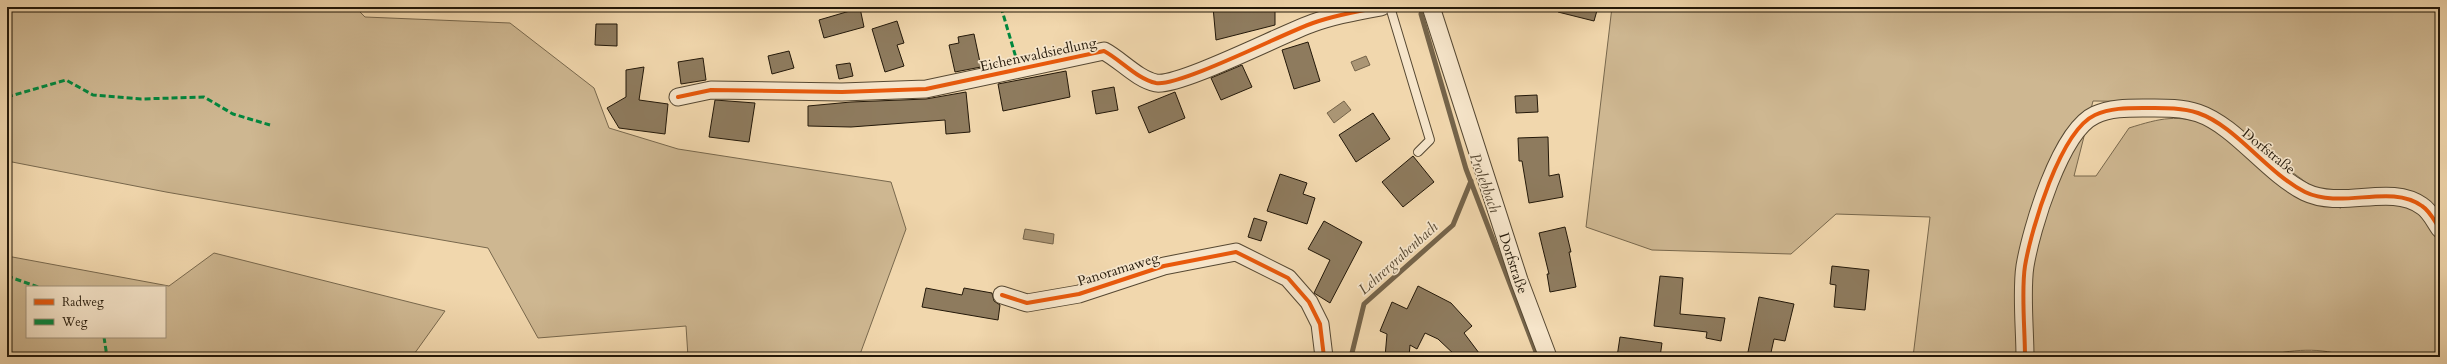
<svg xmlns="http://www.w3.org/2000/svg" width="2447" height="364" viewBox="0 0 2447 364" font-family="Cardo,serif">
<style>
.green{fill:#ceb791;stroke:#78684d;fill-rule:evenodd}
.water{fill:#ab9675;stroke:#75644a}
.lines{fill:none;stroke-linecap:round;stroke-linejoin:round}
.stream{stroke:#75644a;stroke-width:5}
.building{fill:#8e7b5e;stroke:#231809}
.service-casing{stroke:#564832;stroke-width:10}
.minor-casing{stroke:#564832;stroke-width:19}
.service{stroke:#f6e5ca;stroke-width:8}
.minor{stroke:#f6e5ca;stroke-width:17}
.quiet{stroke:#00873e;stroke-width:3;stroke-dasharray:6 3;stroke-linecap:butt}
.cycleway-casing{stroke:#f6e5ca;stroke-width:6}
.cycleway{stroke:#e8590c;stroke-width:4}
.labels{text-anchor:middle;stroke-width:3.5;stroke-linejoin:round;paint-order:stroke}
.street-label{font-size:14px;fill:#231809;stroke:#f6e5ca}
.water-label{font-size:15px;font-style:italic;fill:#594a34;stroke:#f6e5ca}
</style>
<rect width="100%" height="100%" fill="#f1d7ad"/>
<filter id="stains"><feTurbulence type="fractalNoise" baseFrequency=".005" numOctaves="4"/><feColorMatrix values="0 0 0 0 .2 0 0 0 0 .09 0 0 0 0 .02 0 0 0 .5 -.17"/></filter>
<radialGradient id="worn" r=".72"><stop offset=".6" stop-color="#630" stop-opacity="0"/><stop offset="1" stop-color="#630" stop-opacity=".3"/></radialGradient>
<g class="green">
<path d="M 7,7 L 355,7 L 365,17 L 510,23 L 594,88 L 609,128 L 678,149 L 891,182 L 906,229 L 859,357 L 688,357 L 686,326 L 538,338 L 488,248 L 166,192 L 7,161 Z"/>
<path d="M 1612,7 L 2440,7 L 2440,357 L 2345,357 C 2326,347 2286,349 2266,357 L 1913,357 L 1930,217 L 1836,214 L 1791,254 L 1652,250 L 1586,227 ZM 2093,101 L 2179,102 L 2202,106 L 2341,208 L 2306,201 L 2209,125 C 2177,114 2161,118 2129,128 L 2096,176 L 2074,176 Z"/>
<path d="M 214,253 L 445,311 L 412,357 L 7,357 L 7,256 L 169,286 ZM 27,287 L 165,287 L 165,337 L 27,337 Z"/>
</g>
<g class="water">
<path d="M 1366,56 L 1370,65 L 1355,71 L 1351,62 Z"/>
<path d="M 1344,101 L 1351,110 L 1334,123 L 1327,113 Z"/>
<path d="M 1025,229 L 1054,234 L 1053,244 L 1023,239 Z"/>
</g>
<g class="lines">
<g class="stream">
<path d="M 1421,14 L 1466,169 L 1538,357"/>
<path d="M 1351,357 L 1364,304 L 1453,225 L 1471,181"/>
</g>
</g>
<g class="building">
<path d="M 1213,7 L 1275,7 L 1275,25 L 1216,40 Z"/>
<path d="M 1559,7 L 1598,7 L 1594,21 L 1558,12 Z"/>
<path d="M 860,8 L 864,27 L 824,38 L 819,20 Z"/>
<path d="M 897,21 L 904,43 L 897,45 L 904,66 L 885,72 L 872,29 Z"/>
<path d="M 596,24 L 617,24 L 617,46 L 595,45 Z"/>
<path d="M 974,34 L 981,67 L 955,72 L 949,45 L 959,43 L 958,37 Z"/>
<path d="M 1308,42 L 1320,81 L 1294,89 L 1282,50 Z"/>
<path d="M 789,51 L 794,68 L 772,74 L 768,56 Z"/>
<path d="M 703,58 L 706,80 L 681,84 L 678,62 Z"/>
<path d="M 850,63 L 853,76 L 839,79 L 836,65 Z"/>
<path d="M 1242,65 L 1252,87 L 1221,100 L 1211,78 Z"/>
<path d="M 644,67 L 639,100 L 668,104 L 665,134 L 619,128 L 607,108 L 626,97 L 626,70 Z"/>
<path d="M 1066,71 L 1070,97 L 1003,111 L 998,84 Z"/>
<path d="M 1114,87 L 1118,110 L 1096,114 L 1092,91 Z"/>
<path d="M 966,92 L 970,132 L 946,134 L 945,120 L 851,127 L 808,126 L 808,106 L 851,102 L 926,99 Z"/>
<path d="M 1175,92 L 1185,118 L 1149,133 L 1138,107 Z"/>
<path d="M 1537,95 L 1538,112 L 1516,113 L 1515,96 Z"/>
<path d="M 715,100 L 755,103 L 749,142 L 709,137 Z"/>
<path d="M 1373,113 L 1390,139 L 1356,162 L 1339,135 Z"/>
<path d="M 1548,137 L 1549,176 L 1559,174 L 1563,197 L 1529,203 L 1522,161 L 1519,161 L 1518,138 Z"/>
<path d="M 1413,156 L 1434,182 L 1403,207 L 1382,182 Z"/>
<path d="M 1280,174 L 1307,183 L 1303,194 L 1315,198 L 1307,224 L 1267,211 Z"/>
<path d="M 1254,218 L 1267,222 L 1261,241 L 1248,237 Z"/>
<path d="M 1324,221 L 1362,242 L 1330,303 L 1314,293 L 1330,260 L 1308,249 Z"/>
<path d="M 1565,227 L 1571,252 L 1569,252 L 1576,287 L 1550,292 L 1547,274 L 1549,274 L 1539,233 Z"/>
<path d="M 1832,266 L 1869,270 L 1865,310 L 1834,307 L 1836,285 L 1830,284 Z"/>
<path d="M 1660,276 L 1683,278 L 1680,314 L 1725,318 L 1721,341 L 1706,338 L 1707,332 L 1654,326 Z"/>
<path d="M 1418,286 L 1451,303 L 1472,326 L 1464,333 L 1482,357 L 1457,357 L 1438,339 L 1425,333 L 1417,349 L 1410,345 L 1409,357 L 1385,357 L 1387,334 L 1380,331 L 1392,302 L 1407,309 Z"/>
<path d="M 926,288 L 962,295 L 964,288 L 992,293 L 994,301 L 1000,305 L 998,320 L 922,307 Z"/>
<path d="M 1759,297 L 1794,304 L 1785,341 L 1774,339 L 1770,357 L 1747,357 Z"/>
<path d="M 1620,337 L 1662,343 L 1660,357 L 1617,357 Z"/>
</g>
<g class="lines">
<defs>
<path id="service" d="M 1390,7 L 1430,140 L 1418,152"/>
<g id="minor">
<path id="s1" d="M 1431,7 L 1519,280 L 1548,357"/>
<path d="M 678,97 L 711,90 L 842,92 L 926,89 L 1104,51 C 1121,60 1137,79 1156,83 C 1179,87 1284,33 1313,23 C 1335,15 1358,11 1381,7"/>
<path d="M 1002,295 L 1027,303 L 1079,294 L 1164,266 L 1236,252 L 1288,278 L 1309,302 L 1320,324 L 1324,357"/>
<path d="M 2025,357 C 2025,330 2021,291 2025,266 C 2031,230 2060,131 2095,115 C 2110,108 2127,108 2143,108 C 2161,108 2180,107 2198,113 C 2236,126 2266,172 2305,192 C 2342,210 2390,183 2422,206 C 2430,211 2435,222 2440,229"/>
</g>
</defs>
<use href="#service" class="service-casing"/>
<use href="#minor" class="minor-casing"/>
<use href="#service" class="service"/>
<use href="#minor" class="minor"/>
<g class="quiet">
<path d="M 1001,7 L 1019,68"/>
<path d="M 7,97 L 66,80 L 93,95 L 141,99 L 204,97 L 233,114 L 270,125"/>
<path d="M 7,276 L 38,287"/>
<path d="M 104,337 L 107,357"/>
</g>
<defs>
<g id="cycleway">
<path d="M 678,97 L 711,90 L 842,92 L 926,89 L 1104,51 C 1121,60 1137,79 1156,83 C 1179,87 1284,33 1313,23 C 1335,15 1358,11 1381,7"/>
<path d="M 1002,295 L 1027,303 L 1079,294 L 1164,266 L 1236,252 L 1288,278 L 1309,302 L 1320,324 L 1324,357"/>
<path d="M 2025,357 C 2025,330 2021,291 2025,266 C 2031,230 2060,131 2095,115 C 2110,108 2127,108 2143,108 C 2161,108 2180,107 2198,113 C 2236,126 2266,172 2305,192 C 2342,210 2390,183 2422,206 C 2430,211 2435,222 2440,229"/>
</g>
</defs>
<use href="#cycleway" class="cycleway-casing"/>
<use href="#cycleway" class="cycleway"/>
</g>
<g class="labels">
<g class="street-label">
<text transform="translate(1038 54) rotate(-12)" y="5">Eichenwaldsiedlung</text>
<text transform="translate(2269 151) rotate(39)" y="5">Dorfstraße</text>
<text dy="5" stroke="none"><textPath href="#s1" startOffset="269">Dorfstraße</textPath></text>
<text transform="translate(1118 269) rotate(-17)" y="5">Panoramaweg</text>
</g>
<g class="water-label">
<text transform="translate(1485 183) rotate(70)" y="5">Prolebbach</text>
<text transform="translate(1398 258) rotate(-42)" y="5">Lehrergrabenbach</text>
</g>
</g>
<rect width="2447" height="364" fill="none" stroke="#f1d7ad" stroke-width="24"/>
<rect x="8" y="8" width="2431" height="348" fill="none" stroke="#231809" stroke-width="2"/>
<rect x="12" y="12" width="2423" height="340" fill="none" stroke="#231809"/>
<rect x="26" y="286" width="140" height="52" fill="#f6e5ca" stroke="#a2937d"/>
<rect x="34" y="299" width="20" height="6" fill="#e8590c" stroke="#a2937d"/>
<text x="62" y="306" font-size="12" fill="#231809">Radweg</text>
<rect x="34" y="319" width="20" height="6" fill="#00873e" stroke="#a2937d"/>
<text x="62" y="326" font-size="12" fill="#231809">Weg</text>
<rect width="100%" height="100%" filter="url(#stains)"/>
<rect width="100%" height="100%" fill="url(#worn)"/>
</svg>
